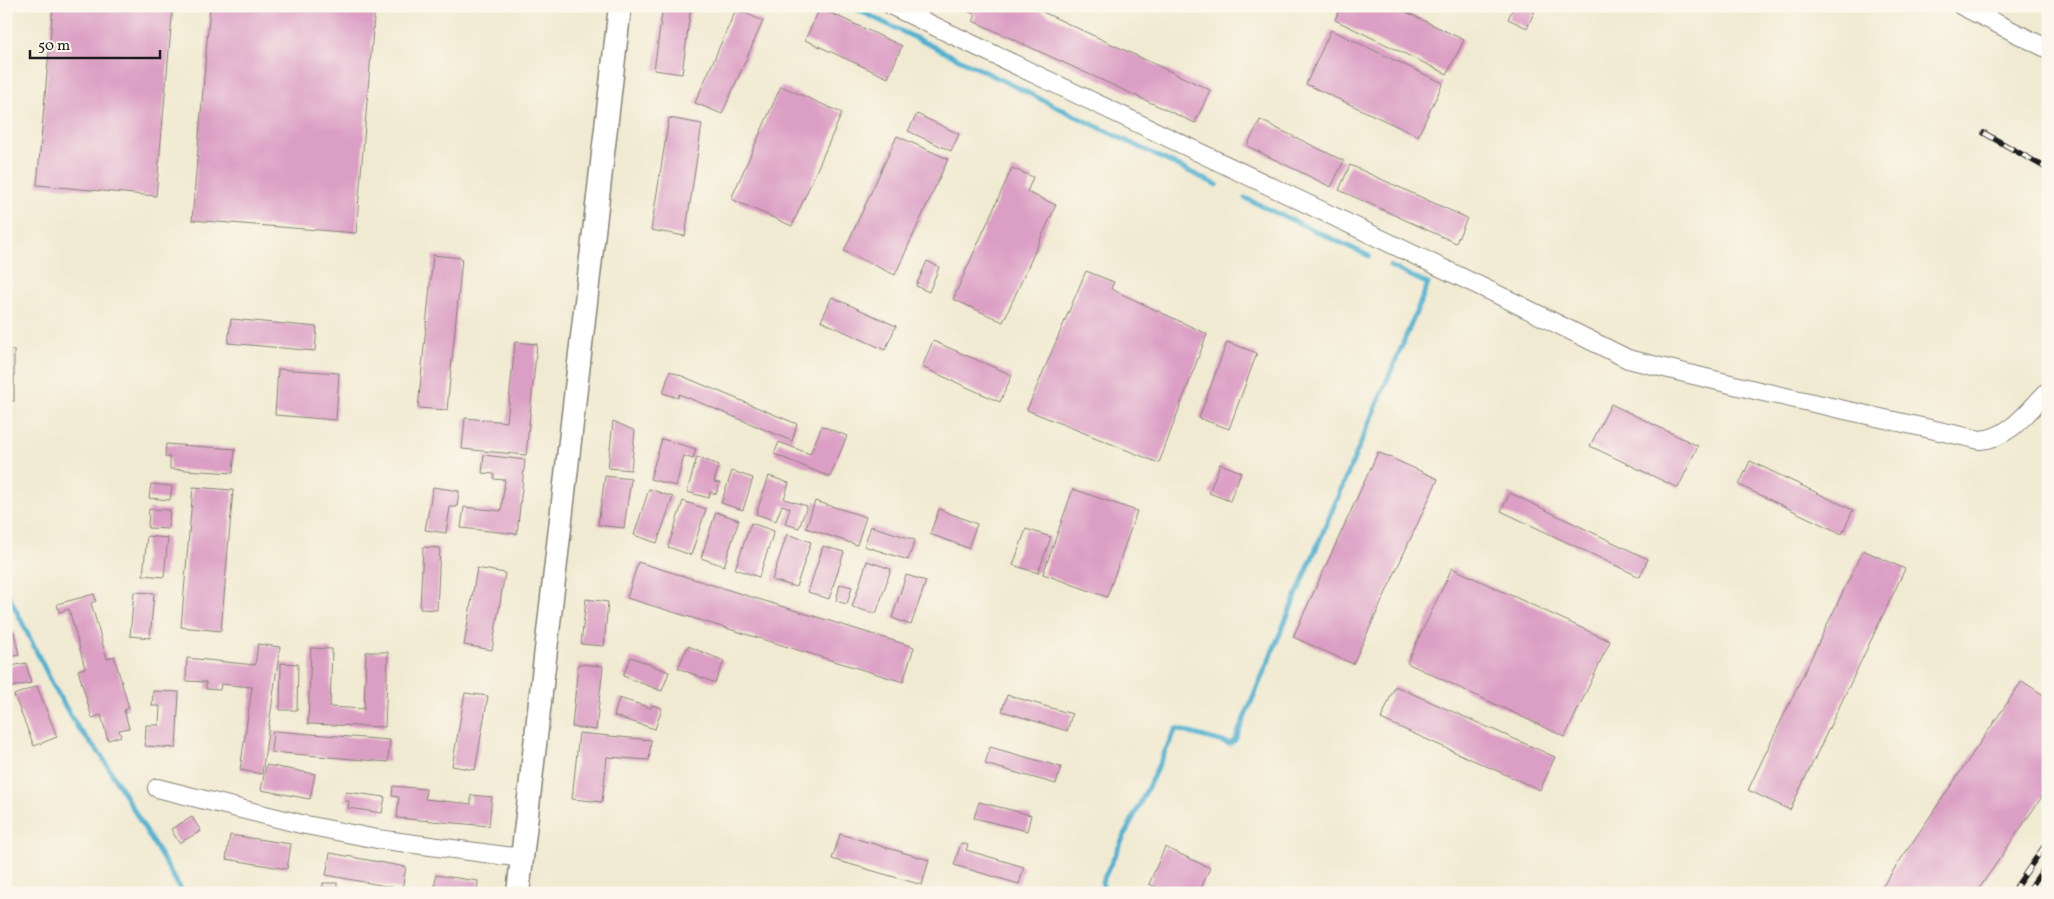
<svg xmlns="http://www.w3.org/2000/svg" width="2054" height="899" viewBox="0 0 2054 899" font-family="Vollkorn,serif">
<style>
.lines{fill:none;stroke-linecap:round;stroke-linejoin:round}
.stream{stroke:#51b1d0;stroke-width:5}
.building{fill:#db9ec4}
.minor-casing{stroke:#868377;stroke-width:20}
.tertiary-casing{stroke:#868377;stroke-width:25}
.minor{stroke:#fff;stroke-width:18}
.tertiary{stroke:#fff;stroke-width:22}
.rail-casing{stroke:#1c1c1c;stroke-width:5.5}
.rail{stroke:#fbf7ec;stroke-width:4;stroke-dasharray:11;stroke-linecap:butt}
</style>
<rect width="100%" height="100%" fill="#fbf7ec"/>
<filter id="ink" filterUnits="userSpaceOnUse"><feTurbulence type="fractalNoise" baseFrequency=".02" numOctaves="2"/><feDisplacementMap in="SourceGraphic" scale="10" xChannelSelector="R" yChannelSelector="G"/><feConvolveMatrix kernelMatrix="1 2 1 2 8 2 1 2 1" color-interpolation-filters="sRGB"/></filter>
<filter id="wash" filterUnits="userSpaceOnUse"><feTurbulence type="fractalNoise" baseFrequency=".0096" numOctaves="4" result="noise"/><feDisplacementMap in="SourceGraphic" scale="20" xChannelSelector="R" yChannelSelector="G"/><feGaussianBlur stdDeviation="1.12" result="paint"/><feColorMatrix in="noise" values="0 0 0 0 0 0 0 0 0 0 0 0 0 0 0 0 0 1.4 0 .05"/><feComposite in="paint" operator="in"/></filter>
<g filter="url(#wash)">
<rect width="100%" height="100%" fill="#f1ead2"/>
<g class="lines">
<g class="stream">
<path d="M 850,6 L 1217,185"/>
<path d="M 1245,198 L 1369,256"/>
<path d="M 6,590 L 55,689 L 78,728 L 101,755 L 183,893"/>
<path d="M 1109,893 L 1104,891 L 1102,882 L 1176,729 L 1230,744 L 1235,740 L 1428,284 L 1390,266"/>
</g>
</g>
<g id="blocks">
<g class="building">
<path d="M 53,6 L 173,6 L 156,196 L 37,185 Z"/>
<path d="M 210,6 L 375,6 L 356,233 L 192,220 Z"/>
<path d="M 663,6 L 691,6 L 682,74 L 654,70 Z"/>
<path d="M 956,6 L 1030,6 L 1210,90 L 1195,123 L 973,21 L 976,15 Z"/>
<path d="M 1341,6 L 1394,6 L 1464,40 L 1447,74 L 1335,20 Z"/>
<path d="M 1511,6 L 1537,6 L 1527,28 L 1508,19 L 1513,8 Z"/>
<path d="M 820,8 L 902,46 L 888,78 L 805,40 Z"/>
<path d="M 736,9 L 763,21 L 722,114 L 695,103 Z"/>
<path d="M 1331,30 L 1443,83 L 1418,136 L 1306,84 Z"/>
<path d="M 781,86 L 842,113 L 792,226 L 731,199 Z"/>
<path d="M 917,114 L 959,134 L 951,151 L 908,131 Z"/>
<path d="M 669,118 L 702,124 L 685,236 L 651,230 Z"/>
<path d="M 1260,120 L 1344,161 L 1331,187 L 1247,146 Z"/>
<path d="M 897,136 L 948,159 L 895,275 L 844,251 Z"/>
<path d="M 1350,165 L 1467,218 L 1456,243 L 1339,190 Z"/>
<path d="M 1012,168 L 1033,177 L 1027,192 L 1056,205 L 1003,322 L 953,299 Z"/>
<path d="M 433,255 L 462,258 L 447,410 L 418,408 Z"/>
<path d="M 927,261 L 939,267 L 929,292 L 916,286 Z"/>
<path d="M 1086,271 L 1114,282 L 1111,289 L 1207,334 L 1159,463 L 1027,410 Z"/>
<path d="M 832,297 L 896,326 L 885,350 L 821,321 Z"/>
<path d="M 231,319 L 317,327 L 315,351 L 228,343 Z"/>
<path d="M 933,341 L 1012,375 L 1000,402 L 922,367 Z"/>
<path d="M 515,342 L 537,344 L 526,455 L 462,449 L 465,418 L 507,422 Z"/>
<path d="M 1227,342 L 1257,353 L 1229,429 L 1199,418 Z"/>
<rect x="6" y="350" width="8" height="51"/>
<path d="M 278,369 L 339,373 L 336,420 L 275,415 Z"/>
<path d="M 670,371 L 797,424 L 792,441 L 679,394 L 678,398 L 663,393 Z"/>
<path d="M 1611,404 L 1698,446 L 1678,488 L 1590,446 Z"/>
<path d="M 613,421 L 635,431 L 631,470 L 608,468 Z"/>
<path d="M 822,426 L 847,436 L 830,477 L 774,454 L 779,442 L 810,454 Z"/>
<path d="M 662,439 L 696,449 L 693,459 L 684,456 L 676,486 L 650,479 Z"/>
<path d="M 166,444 L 235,449 L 233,473 L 170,469 L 170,457 L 165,457 Z"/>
<path d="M 1378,452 L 1438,479 L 1353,664 L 1293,637 Z"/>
<path d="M 484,455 L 525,460 L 517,534 L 461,528 L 464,507 L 501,511 L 505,480 L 494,479 L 494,474 L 482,473 Z"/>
<path d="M 697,457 L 719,465 L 714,482 L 720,483 L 716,494 L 710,492 L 709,498 L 687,492 Z"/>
<path d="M 1750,461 L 1853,510 L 1842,534 L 1739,485 Z"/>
<path d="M 1220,464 L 1241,472 L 1230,501 L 1209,493 Z"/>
<path d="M 732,471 L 753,478 L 743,510 L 721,503 Z"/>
<path d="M 605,476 L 631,479 L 624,528 L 598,525 Z"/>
<path d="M 769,476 L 789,483 L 784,499 L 807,506 L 799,528 L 785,524 L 790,508 L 782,505 L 776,521 L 756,514 Z"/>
<path d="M 151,484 L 172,486 L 170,500 L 149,498 Z"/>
<path d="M 193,487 L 233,490 L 221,631 L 181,627 Z"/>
<path d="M 433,487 L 459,491 L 457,507 L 450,507 L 446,533 L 425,530 Z"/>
<path d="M 649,489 L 673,497 L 657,543 L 634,535 Z"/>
<path d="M 1073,489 L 1137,511 L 1107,597 L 1043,574 Z"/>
<path d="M 1510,493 L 1648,559 L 1640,577 L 1501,511 Z"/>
<path d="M 683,501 L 706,509 L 691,555 L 668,547 Z"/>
<path d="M 815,501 L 866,517 L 857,545 L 806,528 Z"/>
<path d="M 149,509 L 170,510 L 168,529 L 148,528 Z"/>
<path d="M 939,509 L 977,524 L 968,548 L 930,534 Z"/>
<path d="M 716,512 L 739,520 L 724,566 L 701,558 Z"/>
<path d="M 751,523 L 774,531 L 759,577 L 735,569 Z"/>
<path d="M 871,526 L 915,540 L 908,560 L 864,546 Z"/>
<path d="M 1026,529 L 1051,537 L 1038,573 L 1013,565 Z"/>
<path d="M 787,534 L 811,542 L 796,587 L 772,580 Z"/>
<path d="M 147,536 L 168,538 L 164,577 L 143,575 Z"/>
<path d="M 823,546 L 844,552 L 829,599 L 808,592 Z"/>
<path d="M 423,547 L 440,548 L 437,610 L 420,609 Z"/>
<path d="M 1863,550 L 1905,569 L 1790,810 L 1748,790 Z"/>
<path d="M 867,561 L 891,569 L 876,614 L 852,607 Z"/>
<path d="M 638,562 L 914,647 L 903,682 L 627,598 Z"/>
<path d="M 477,568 L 505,573 L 492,650 L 464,645 Z"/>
<path d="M 1452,568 L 1610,641 L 1565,737 L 1407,663 Z"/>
<path d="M 906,575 L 926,581 L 911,625 L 892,618 Z"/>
<path d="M 840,584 L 852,587 L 847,604 L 836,601 Z"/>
<path d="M 134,592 L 154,593 L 150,638 L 130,636 Z"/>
<path d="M 94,594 L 96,601 L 91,603 L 107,659 L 114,656 L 129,708 L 124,710 L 129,728 L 119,730 L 121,736 L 108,740 L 101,715 L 92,718 L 78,670 L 85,668 L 69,609 L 59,612 L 57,604 Z"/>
<path d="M 586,599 L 608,602 L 604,646 L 581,644 Z"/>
<path d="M 14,632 L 19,655 L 6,658 L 6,633 Z"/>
<path d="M 258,644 L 280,647 L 262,774 L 240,770 L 252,687 L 221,684 L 220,690 L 206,689 L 206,682 L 186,681 L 187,658 L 255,665 Z"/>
<path d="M 688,646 L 724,661 L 715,683 L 678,668 Z"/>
<path d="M 311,648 L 332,649 L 330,707 L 364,709 L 366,652 L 388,652 L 385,727 L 308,724 Z"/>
<path d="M 631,657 L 669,672 L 662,691 L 623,676 Z"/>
<path d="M 26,663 L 31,683 L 6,688 L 6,667 Z"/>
<path d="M 281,663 L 298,664 L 297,710 L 280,710 Z"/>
<path d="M 578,664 L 603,666 L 596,730 L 572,727 Z"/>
<path d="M 2022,681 L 2048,698 L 2048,788 L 1976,893 L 1878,893 Z"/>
<path d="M 37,686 L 57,737 L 34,746 L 14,695 Z"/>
<path d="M 1395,686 L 1555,757 L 1540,790 L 1381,719 Z"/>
<path d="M 153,691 L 179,692 L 176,748 L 145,746 L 146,725 L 159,725 L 160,706 L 152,706 Z"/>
<path d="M 465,693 L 488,696 L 475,770 L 452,766 Z"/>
<path d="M 1007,695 L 1072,714 L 1067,731 L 1002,711 Z"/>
<path d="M 619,698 L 651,708 L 652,705 L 662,708 L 655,729 L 614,716 Z"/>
<path d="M 273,731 L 390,740 L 388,762 L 271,752 Z"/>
<path d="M 579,733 L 651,740 L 649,760 L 607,757 L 602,802 L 572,799 Z"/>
<path d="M 990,747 L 1061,767 L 1056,784 L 985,764 Z"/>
<path d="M 266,765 L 315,774 L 310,799 L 261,790 Z"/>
<path d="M 393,786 L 426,789 L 425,799 L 471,804 L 471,795 L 492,797 L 489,826 L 397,818 L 399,797 L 392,796 Z"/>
<path d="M 346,792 L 385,797 L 382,813 L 348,808 L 349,801 L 345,801 Z"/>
<path d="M 979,802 L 1031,815 L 1027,831 L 974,818 Z"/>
<path d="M 192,817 L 201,831 L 179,843 L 171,829 Z"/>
<path d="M 840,834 L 929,860 L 922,885 L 832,859 Z"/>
<path d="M 230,835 L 291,844 L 287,869 L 226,859 Z"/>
<path d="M 961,843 L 968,845 L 966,850 L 1024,867 L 1019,884 L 954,865 Z"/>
<path d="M 1165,847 L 1210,868 L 1199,893 L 1169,893 L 1149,884 Z"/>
<path d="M 330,853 L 406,867 L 402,889 L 326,875 Z"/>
<path d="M 436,875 L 478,881 L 477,893 L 434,893 Z"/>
<rect x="323" y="883" width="14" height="10"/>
</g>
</g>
</g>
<g filter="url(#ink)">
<use href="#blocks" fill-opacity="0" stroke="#868377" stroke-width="1"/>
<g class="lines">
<defs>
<g id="minor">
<path d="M 892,6 L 1509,300 L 1628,359 L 1759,391 L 1980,440 C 2010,438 2028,411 2048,391"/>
<path d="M 1962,6 L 2048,49"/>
<path d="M 157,788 L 301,824 L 377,839 L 522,858"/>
</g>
<path id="tertiary" d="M 518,893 L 620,6"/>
</defs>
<use href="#minor" class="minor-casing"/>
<use href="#tertiary" class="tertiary-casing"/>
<use href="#minor" class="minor"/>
<use href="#tertiary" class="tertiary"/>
<defs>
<g id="rail">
<path d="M 1984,133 L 2048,169"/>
<path d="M 2012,893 L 2048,841"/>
<path d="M 2027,893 L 2048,862"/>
<path d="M 2038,893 L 2048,879"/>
</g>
</defs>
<use href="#rail" class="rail-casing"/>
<use href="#rail" class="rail"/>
</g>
</g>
<rect width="2054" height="899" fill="none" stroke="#fbf7ec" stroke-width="25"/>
<path d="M30 50v8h130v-8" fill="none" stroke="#1c1c1c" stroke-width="2.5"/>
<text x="38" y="50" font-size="15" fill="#1c1c1c" stroke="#fbf7ec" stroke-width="4" paint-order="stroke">50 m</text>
</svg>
